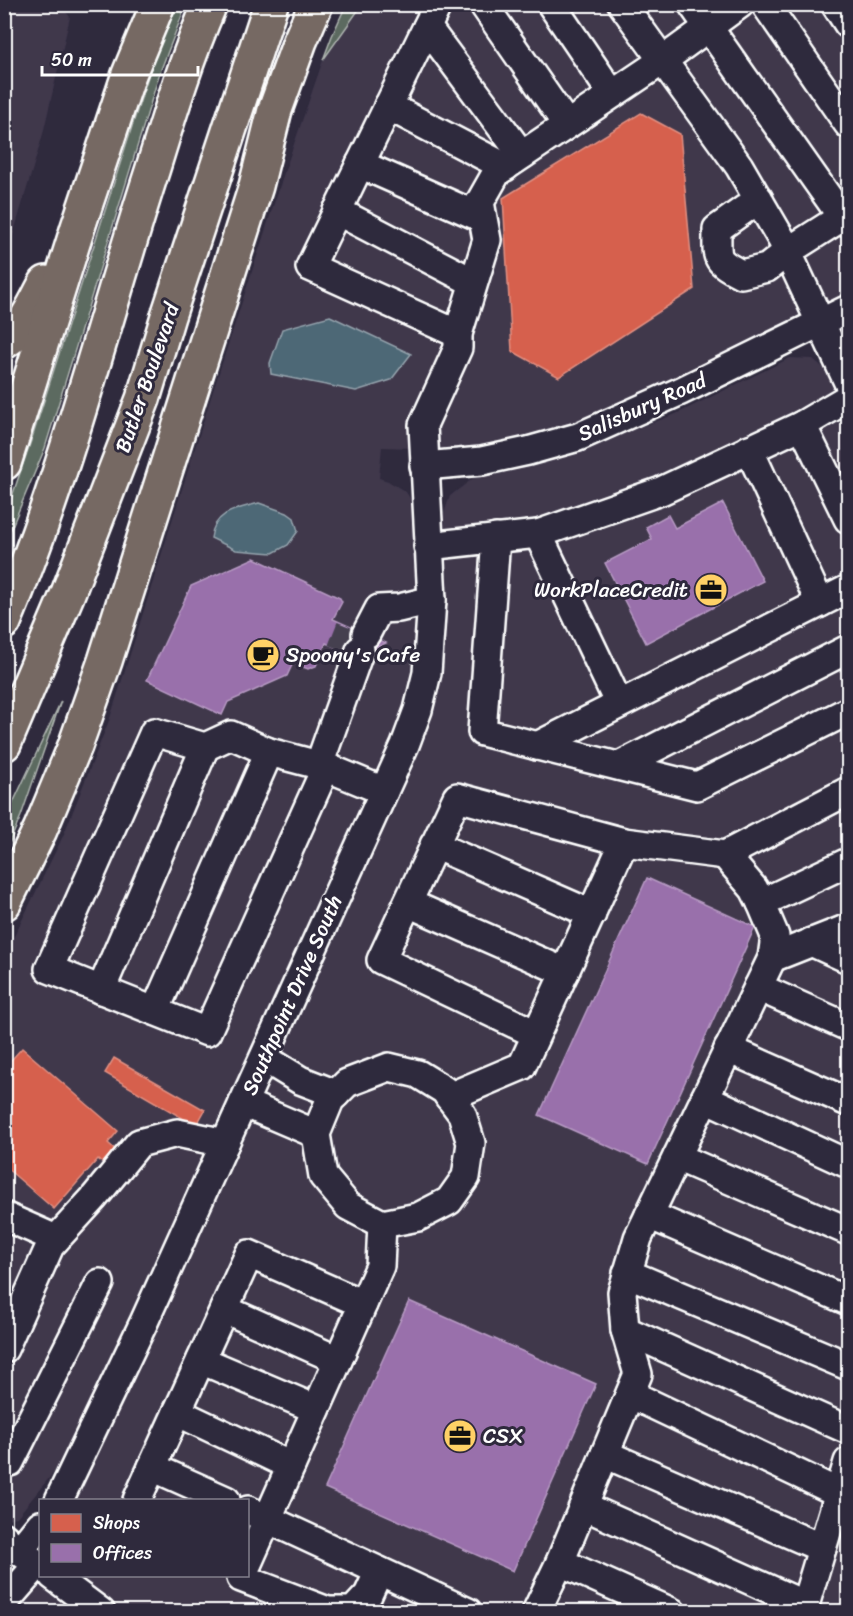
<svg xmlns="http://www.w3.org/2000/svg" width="853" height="1616" viewBox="0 0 853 1616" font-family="Sriracha,sans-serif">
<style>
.built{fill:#3f374c}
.green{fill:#5c6a60;stroke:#aeb4b0;stroke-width:1.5}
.water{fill:#4e6776;stroke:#95a4ad;stroke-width:1.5}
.shops{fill:#d6604d;stroke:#e29082;stroke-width:1.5}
.offices{fill:#9970ab;stroke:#b89bc4;stroke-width:1.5}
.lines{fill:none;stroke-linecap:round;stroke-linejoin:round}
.minor-tunnel{stroke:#443f50;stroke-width:27;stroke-dasharray:27 14;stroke-linecap:butt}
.minor-casing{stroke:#fff;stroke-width:32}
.highway-casing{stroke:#fff;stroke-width:38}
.minor{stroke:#2f2a3d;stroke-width:27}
.highway{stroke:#766964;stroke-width:33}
.labels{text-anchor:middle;stroke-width:6;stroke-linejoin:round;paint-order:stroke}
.street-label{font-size:21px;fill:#fff;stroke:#2f2a3d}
.poi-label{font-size:21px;fill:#fff;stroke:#2f2a3d;text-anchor:start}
</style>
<rect width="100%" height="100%" fill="#2f2a3d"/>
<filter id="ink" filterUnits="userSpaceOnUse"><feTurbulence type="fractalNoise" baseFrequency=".0167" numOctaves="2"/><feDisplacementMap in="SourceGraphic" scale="12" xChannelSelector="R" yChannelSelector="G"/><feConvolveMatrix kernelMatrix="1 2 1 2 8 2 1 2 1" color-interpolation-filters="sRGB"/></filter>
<g filter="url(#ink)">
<g class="built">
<path d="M 5,4 L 61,5 L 70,17 L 43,134 L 5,262 Z"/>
<path d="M 362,5 L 848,5 L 848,298 L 567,430 L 469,450 L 382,447 L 379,478 L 388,481 L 406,492 L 417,509 L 415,664 L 404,712 L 73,1449 L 17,1517 L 7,1519 L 5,1517 L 5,955 L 63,836 L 110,718 L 212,394 L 284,173 L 323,60 Z"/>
<path d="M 790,358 L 813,359 L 831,374 L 848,410 L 848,1611 L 121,1612 L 106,1603 L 69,1576 L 248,1576 L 248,1500 L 71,1500 L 425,738 L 442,675 L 443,516 L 450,496 L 472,479 L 567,454 L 676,414 Z"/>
<path d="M 5,1548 L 75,1611 L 5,1611 Z"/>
</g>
<g class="green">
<path d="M 173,5 L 186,5 L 160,72 L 45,448 L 5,543 L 5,517 L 34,432 L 162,33 Z"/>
<path d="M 346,5 L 362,5 L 323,60 L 332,36 Z"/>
<path d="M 61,701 L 21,816 L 5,853 L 5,820 Z"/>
</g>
<g class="water">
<path d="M 330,316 L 411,354 L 391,380 L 356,391 L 271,374 L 270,363 L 282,329 Z"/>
<path d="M 259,503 L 287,513 L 294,518 L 298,531 L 288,545 L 273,553 L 236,550 L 211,538 C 214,511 238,509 259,503 Z"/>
</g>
<g class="shops">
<path d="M 641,113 L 680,134 L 694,289 L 559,377 L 512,351 L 503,198 Z"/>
<path d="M 22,1048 L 118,1131 L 108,1143 L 118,1152 L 106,1166 L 98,1159 L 54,1209 L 4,1166 L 4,1068 Z"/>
<path d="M 114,1058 L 205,1110 L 196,1126 L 105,1073 Z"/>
</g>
<g class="offices">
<path d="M 723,503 L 763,581 L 646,643 L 605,563 L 652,539 L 646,527 L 668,515 L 675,528 Z"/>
<path d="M 254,558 L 340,598 L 342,602 L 333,619 L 386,643 L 374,648 L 369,646 L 350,654 L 326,643 L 316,666 L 308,669 L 293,663 L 287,676 L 228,702 L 222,715 L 147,680 L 191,586 Z"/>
<path d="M 647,878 L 755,927 L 648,1164 L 539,1115 Z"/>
<path d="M 409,1301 L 596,1384 L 513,1571 L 325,1488 Z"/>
</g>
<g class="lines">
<path class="minor-tunnel" d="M 341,650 L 350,627"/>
<defs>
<g id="minor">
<path d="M 438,4 L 310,267 L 458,334"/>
<path d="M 483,4 L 567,125"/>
<path d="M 551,4 L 612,94"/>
<path d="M 622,4 L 739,166 L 782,240 L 848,382"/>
<path d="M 692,4 L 842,217 L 848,212"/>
<path d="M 765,4 L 848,124"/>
<path d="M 835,4 L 848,24"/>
<path d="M 427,27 L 522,155"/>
<path d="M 388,106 L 505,167"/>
<path d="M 360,164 L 482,218"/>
<path d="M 759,199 L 717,229 C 717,259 714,260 741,274 L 767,268 L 787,252 L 842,217"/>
<path d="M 337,211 L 473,282"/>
<path d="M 802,425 L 848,519"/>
<path d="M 749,449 L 820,603"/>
<path d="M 424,466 L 482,461 L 528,451 L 578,437 L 681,391 L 848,309"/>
<path d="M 538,534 L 619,704"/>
<path d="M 496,538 L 482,732 L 697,786 L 848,711"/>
<path d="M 428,546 L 538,534 L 661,491 L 802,425 L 848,398"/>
<path d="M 366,634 L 379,609 L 399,608 L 432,600"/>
<path d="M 537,746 L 848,589"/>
<path d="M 319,765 L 360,650"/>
<path d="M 619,766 L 848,649"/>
<path d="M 326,767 L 269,752 L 231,735 L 205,747 L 154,732 L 49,969 L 207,1032 L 326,767 L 384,791"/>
<path d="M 624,842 L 725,855 L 848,791"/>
<path d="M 434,845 L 592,914"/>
<path d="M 408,903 L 565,972"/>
<path d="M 761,903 L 848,862"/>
<path d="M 811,942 L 848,959"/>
<path d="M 772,958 L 848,928"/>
<path d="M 758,987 L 848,1027"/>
<path d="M 101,990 L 205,747"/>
<path d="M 155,1011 L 269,752"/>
<path d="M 728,1049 L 848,1102"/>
<path d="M 264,1058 L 300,1080 L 336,1094"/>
<path d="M 449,1097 L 522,1066 L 624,842 L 457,797 L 381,960 L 536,1034"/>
<path d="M 705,1098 L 848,1164"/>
<path d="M 243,1103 L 316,1134 L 323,1176 L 348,1206 L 382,1224 L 418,1217 L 449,1201 L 466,1177 L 471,1143 L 462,1114 L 444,1090 L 418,1074 L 389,1067 L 347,1083 L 330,1100 L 316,1134"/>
<path d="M 677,1157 L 848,1231"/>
<path d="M 649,1215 L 848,1301"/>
<path d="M 4,1216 L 56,1239"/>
<path d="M 627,1273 L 848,1366"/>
<path d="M 224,1309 L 338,1360"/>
<path d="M 625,1330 L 848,1430"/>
<path d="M 4,1349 L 50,1246 L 93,1199 L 139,1143 L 177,1133 L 225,1143"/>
<path d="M 201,1360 L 316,1409"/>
<path d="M 630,1394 L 839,1493"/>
<path d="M 177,1412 L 291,1466"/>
<path d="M 605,1454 L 822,1548"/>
<path d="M 4,1457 L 10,1462 L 100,1283"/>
<path d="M 152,1467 L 226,1500"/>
<path d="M 59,1500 L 144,1322 L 405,745 L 418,710 L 427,673 L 432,600 L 423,425 L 458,348 L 458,334 L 487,240 L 480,202 L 497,172 L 662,61 L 740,4"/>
<path d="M 137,1500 L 249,1254 L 363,1304"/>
<path d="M 584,1506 L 805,1605"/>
<path d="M 248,1510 L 468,1612"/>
<path d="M 4,1537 L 19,1551 L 40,1566"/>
<path d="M 19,1551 L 40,1525"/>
<path d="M 248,1563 L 380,1266 L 382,1224"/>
<path d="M 53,1576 L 101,1612"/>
<path d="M 241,1578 L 328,1611 L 353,1611 L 368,1595 L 379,1571"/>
<path d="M 4,1603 L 38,1564"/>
<path d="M 536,1612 L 560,1562"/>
<path d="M 672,1612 L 560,1562 L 638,1374 L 625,1330 L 622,1292 L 638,1238 L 772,958 L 775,936 L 761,903 L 754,889 L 725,855"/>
<path d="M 803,1612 L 848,1462"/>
</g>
<g id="highway">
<path d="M 4,342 C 25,329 34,304 46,283"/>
<path d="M 4,463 L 78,227 L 129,74 L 158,4"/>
<path d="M 4,622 C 66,475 104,319 153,168 C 170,113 187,57 210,4"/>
<path d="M 4,744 L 68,593 L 143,399 L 168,316 L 271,4"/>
<path d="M 4,903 L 40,830 L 75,746 L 105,661 L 256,186 L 275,110 L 300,41 L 316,4"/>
</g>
</defs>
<use href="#minor" class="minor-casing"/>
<use href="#highway" class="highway-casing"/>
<use href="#minor" class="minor"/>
<use href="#highway" class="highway"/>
</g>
</g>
<defs>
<symbol id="office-disc" viewBox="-11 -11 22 22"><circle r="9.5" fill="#ffd166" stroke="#2f2a3d"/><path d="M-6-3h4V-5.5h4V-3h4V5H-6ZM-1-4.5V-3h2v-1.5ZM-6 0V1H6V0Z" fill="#111"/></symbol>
<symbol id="cafe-disc" viewBox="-11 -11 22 22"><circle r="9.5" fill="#ffd166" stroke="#2f2a3d"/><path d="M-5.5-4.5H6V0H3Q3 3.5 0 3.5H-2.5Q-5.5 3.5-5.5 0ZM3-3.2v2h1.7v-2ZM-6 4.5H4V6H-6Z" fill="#111"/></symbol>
</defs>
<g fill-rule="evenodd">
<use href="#office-disc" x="692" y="571" width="38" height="38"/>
<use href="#cafe-disc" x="244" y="636" width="38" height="38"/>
<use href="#office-disc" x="441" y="1417" width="38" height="38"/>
</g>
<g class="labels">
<g class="street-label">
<text transform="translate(147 378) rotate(-71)" y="7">Butler Boulevard</text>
<text transform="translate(642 407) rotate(-24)" y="7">Salisbury Road</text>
<text transform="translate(292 995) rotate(-66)" y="7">Southpoint Drive South</text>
</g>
<g class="poi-label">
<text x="688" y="597" text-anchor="end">WorkPlaceCredit</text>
<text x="286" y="662">Spoony's Cafe</text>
<text x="483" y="1443">CSX</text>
</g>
</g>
<rect width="853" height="1616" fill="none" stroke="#2f2a3d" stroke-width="24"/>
<rect x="12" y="12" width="829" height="1592" fill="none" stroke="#fff" stroke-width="2" filter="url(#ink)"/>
<rect x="39" y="1499" width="210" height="78" fill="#2f2a3d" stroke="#827f8b" stroke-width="1.5"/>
<rect x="51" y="1514" width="30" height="18" fill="#d6604d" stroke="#827f8b" stroke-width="1.5"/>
<text x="93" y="1529" font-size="18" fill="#ffffff">Shops</text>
<rect x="51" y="1544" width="30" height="18" fill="#9970ab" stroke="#827f8b" stroke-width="1.5"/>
<text x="93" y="1559" font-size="18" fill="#ffffff">Offices</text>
<path d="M42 66v9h156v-9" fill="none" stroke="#ffffff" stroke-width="3"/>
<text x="51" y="66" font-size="18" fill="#ffffff" stroke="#2f2a3d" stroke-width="4.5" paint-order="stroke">50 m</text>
</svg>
